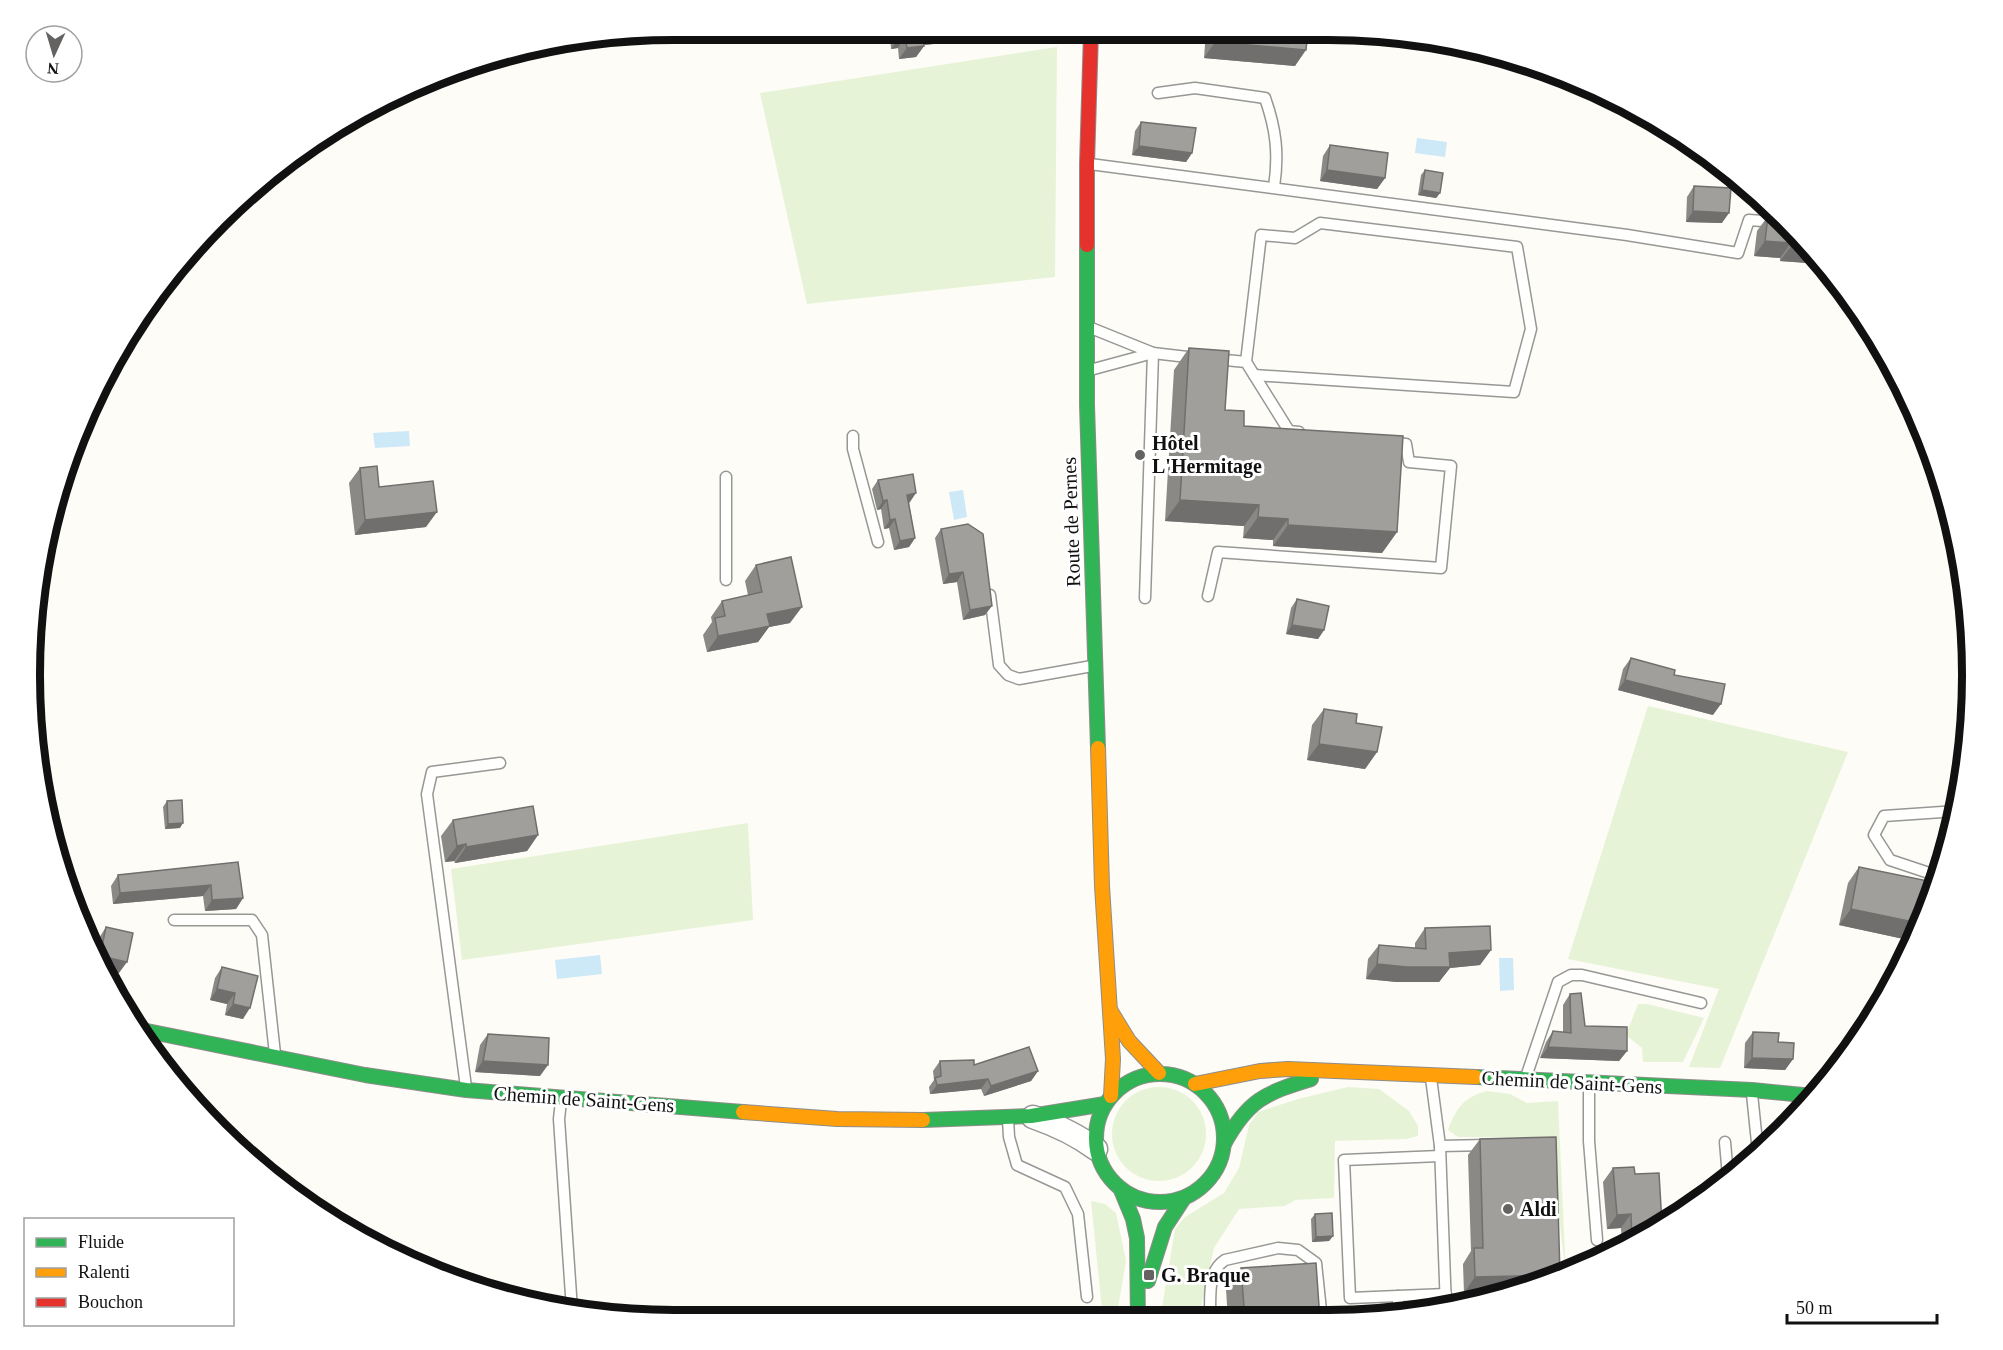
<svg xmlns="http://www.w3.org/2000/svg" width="2003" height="1350" viewBox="0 0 2003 1350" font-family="Georgia,serif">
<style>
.grass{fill:#e7f3d7}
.water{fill:#cde8f7}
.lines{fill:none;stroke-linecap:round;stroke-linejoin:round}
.lane-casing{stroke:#979795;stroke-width:13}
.street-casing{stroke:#979795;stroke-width:25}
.fast-casing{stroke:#8e8d8b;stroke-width:16}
.slow-casing{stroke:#8e8d8b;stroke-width:16}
.jam-casing{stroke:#8e8d8b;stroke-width:16}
.lane{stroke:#fffffe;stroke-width:10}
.street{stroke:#fffffe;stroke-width:22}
.fast{stroke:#30b455;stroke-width:14}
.slow{stroke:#ff9f0a;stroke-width:14}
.jam{stroke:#e5322d;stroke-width:14}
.wall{fill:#8a8986}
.shaded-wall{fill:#716f6d}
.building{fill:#a19f9c;stroke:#716f6d;stroke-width:1.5}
.poi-dot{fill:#646362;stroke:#fff;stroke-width:2}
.labels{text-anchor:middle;stroke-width:6;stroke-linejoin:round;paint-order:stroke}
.poi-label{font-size:20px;font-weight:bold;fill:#111;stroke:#fff;text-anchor:start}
.street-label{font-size:20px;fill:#111;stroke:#fff}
.rim{fill:none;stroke:#111;stroke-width:8}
</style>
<rect width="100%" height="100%" fill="#fdfcf7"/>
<g class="grass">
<path d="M 1057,47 L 1055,277 L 807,304 L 760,93 Z"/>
<path d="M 1648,706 L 1848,752 L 1720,1068 L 1689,1067 L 1719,989 L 1568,959 Z"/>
<path d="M 748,823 L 753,920 L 462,960 L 451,869 Z"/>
<path d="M 1638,1004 L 1647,1004 L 1704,1018 L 1683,1062 L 1643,1062 L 1642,1048 L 1626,1035 Z"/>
<path d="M 1348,1087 L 1379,1089 L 1409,1111 L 1418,1126 L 1418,1136 L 1406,1139 L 1335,1141 L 1334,1198 L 1295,1200 L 1285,1206 L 1239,1209 L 1214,1248 L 1198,1320 L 1160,1320 L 1175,1229 L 1185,1217 L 1224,1193 L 1239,1168 L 1249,1125 L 1258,1112 L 1298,1099 Z"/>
<circle cx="1159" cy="1134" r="47"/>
<path d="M 1487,1091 L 1510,1094 L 1527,1103 L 1558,1101 L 1566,1274 L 1549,1137 L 1458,1137 L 1448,1130 C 1456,1108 1464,1097 1487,1091 Z"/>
<path d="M 1091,1201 L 1105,1204 L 1116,1213 L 1126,1261 L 1116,1320 L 1103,1320 Z"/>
</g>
<g class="water">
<path d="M 1417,138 L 1447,142 L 1445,157 L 1415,153 Z"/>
<path d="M 409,431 L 410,446 L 375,448 L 373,433 Z"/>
<path d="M 963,490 L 967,517 L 954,520 L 949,492 Z"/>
<path d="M 600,955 L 602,974 L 557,979 L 555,960 Z"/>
<path d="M 1499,958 L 1513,958 L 1514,990 L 1500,991 Z"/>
</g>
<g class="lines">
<defs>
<g id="lane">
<path d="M 1158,93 L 1195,88 L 1265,98 C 1276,129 1279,154 1274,187"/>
<path d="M 1090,164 L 1627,235 L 1738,253 L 1749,220 L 1776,222"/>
<path d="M 1091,328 L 1153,353 L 1196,358"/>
<path d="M 1215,359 L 1246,362 L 1289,431 L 1299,432"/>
<path d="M 1246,362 L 1261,235 L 1295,238 L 1320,223 L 1517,247 L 1531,329 L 1514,392 L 1254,375"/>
<path d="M 1090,370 L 1153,353"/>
<path d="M 853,436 L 853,449 L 878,542"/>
<path d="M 726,477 L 726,580"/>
<path d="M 990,595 L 999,665 L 1008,675 L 1019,679 L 1092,666"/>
<path d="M 1208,596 L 1218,552 L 1441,568 L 1451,466 L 1409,462 L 1406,444 L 1389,442"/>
<path d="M 1145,598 L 1153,353"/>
<path d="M 1938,876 L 1890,860 L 1874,835 L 1884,816 L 1957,811"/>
<path d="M 174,920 L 252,920 L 262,935 L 275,1054"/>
<path d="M 1526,1077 L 1558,982 L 1571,975 L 1582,975 L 1701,1003"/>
<path d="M 1431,1078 L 1440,1146 L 1446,1308"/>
<path d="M 1589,1085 L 1589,1141 L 1597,1240"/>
<path d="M 466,1087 L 427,794 L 432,772 L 500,763"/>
<path d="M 1752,1094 L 1758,1152"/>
<path d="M 561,1101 L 559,1119 L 572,1310"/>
<path d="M 1008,1119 L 1009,1137 L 1017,1165 L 1065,1187 L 1078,1214 L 1087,1297"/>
<path d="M 1725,1142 L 1728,1177"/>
<path d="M 1440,1146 L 1488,1145"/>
<path d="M 1440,1156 L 1344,1160 L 1350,1298 L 1446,1294"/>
<path d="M 1398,1296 L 1398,1313"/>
<path d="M 1446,1304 L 1466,1304"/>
<path d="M 1210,1320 C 1211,1300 1206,1272 1225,1260 L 1278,1248 L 1298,1250 L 1316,1263 L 1322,1320"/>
</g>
<path id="street" d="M 1033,1117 C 1056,1125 1076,1134 1096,1149"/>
<g id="fast">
<path d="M 1087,245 L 1087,405 L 1098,748"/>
<path d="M 142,1030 L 365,1075 L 466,1090 L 743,1112"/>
<circle cx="1160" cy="1138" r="64"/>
<path d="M 1476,1077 L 1752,1090 L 1813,1096"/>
<path d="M 923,1120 L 1031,1116 L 1105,1104"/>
<path d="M 1224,1144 C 1248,1100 1265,1093 1311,1079"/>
<path d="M 1121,1190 L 1133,1219 L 1137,1238 L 1138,1320"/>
<path d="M 1148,1281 L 1165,1227 L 1184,1198"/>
</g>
<g id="slow">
<path d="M 1098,748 L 1102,886 L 1113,1059 L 1111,1096"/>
<path d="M 1110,1010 L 1129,1041 L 1159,1073"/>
<path d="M 1195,1084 L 1260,1071 L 1288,1069 L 1476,1077"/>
<path d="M 743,1112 L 837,1119 L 923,1120"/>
</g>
<path id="jam" d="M 1087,245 L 1087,164 L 1091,32"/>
</defs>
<use href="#lane" class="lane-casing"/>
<use href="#street" class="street-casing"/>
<use href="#fast" class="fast-casing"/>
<use href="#slow" class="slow-casing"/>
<use href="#jam" class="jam-casing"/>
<use href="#lane" class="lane"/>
<use href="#street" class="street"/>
<use href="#fast" class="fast"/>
<use href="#slow" class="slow"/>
<use href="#jam" class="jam"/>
</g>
<g class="wall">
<path d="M 1308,30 L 1295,66 L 1204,58 L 1206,31 Z"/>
<path d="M 890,33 L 958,33 L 952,42 L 924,45 L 924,46 L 916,57 L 899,59 L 898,48 L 891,49 Z"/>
<path d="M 1141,122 L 1192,153 L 1186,162 L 1132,155 L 1135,131 Z"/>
<path d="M 1330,145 L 1385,178 L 1377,189 L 1320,181 L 1323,156 Z"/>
<path d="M 1425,170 L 1440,193 L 1436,198 L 1418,195 L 1421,175 Z"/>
<path d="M 1694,186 L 1722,223 L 1686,222 L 1687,197 Z"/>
<path d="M 1766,204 L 1784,219 L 1821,264 L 1780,261 L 1780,258 L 1754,256 L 1757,231 L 1768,216 L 1773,217 L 1774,214 L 1765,214 Z"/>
<path d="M 1189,348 L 1225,410 L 1244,426 L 1397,532 L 1382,553 L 1273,546 L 1273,540 L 1243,538 L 1244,526 L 1165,521 L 1174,370 Z"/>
<path d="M 360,468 L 379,487 L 426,527 L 355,535 L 349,483 Z"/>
<path d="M 878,480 L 910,502 L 909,503 L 915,538 L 909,547 L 894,550 L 889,528 L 884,529 L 881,509 L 877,510 L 872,489 Z"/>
<path d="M 941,529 L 985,615 L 963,620 L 957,582 L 943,584 L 935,538 Z"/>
<path d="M 756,565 L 790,623 L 769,627 L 758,642 L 707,652 L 703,635 L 712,622 L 711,617 L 722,601 L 748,595 L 745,581 Z"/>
<path d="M 1297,599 L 1324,630 L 1318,639 L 1286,634 L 1291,608 Z"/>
<path d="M 1631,658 L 1713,715 L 1618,690 L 1623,669 Z"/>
<path d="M 1324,709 L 1356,723 L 1377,752 L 1365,769 L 1307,760 L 1312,725 Z"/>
<path d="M 167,801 L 180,828 L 165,829 L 163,807 Z"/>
<path d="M 453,820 L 538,835 L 527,851 L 455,863 L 454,861 L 445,862 L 441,836 Z"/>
<path d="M 238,862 L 243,898 L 236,909 L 205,911 L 203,896 L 113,904 L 111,886 L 118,875 Z"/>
<path d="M 1859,867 L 1913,941 L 1839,925 L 1848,883 Z"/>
<path d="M 106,927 L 119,973 L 104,970 L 96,952 L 99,938 Z"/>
<path d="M 1425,928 L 1491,950 L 1480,965 L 1450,968 L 1439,982 L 1397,982 L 1366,979 L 1368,959 L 1379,945 L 1415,948 L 1415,943 Z"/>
<path d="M 222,967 L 258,976 L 243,1019 L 225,1015 L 227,1004 L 210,1000 L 215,978 Z"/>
<path d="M 1570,994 L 1585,1026 L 1627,1051 L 1619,1061 L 1540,1058 L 1546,1042 L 1553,1031 L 1563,1032 L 1563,1005 Z"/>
<path d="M 1753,1032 L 1778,1042 L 1793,1059 L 1785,1070 L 1744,1068 L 1745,1043 Z"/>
<path d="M 488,1034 L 540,1076 L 475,1072 L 480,1045 Z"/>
<path d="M 940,1061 L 974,1065 L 1038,1071 L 1031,1081 L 984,1096 L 981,1089 L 930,1094 L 929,1087 L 934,1080 L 933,1071 Z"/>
<path d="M 1480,1139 L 1560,1275 L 1503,1293 L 1464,1293 L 1463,1264 L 1471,1251 L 1468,1155 Z"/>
<path d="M 1613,1168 L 1635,1174 L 1662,1224 L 1622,1246 L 1621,1228 L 1607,1229 L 1603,1182 Z"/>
<path d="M 1315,1214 L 1333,1236 L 1329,1241 L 1312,1242 L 1311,1219 Z"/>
<path d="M 1241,1268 L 1320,1320 L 1228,1320 L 1226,1289 Z"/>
</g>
<g class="shaded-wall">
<path d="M 940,33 L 958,33 L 952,42 L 915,46 L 922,35 Z"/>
<path d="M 905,37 L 898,48 L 891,49 L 899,38 Z"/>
<path d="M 1215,42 L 1306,50 L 1295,66 L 1204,58 Z"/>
<path d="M 924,46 L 916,57 L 899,59 L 907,48 Z"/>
<path d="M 1139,146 L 1192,153 L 1186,162 L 1132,155 Z"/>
<path d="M 1327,170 L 1385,178 L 1377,189 L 1320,181 Z"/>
<path d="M 1422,190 L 1440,193 L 1436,198 L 1418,195 Z"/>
<path d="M 1770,207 L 1779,215 L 1765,214 Z"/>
<path d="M 1693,211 L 1729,213 L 1722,223 L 1686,222 Z"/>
<path d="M 1765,241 L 1791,243 L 1780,258 L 1754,256 Z"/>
<path d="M 1791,246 L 1807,247 L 1821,264 L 1780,261 Z"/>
<path d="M 916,493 L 910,502 L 901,504 L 907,495 Z"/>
<path d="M 887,500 L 881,509 L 877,510 L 883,501 Z"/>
<path d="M 1180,500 L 1259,505 L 1244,526 L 1165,521 Z"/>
<path d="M 437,512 L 426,527 L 355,535 L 365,520 Z"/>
<path d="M 1258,517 L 1288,519 L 1273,540 L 1243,538 Z"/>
<path d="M 895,519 L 889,528 L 884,529 L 890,520 Z"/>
<path d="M 1288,525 L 1397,532 L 1382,553 L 1273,546 Z"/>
<path d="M 915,538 L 909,547 L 894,550 L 900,541 Z"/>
<path d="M 963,572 L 957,582 L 943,584 L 949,574 Z"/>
<path d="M 992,606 L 985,615 L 963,620 L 970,610 Z"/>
<path d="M 802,607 L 790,623 L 769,627 L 758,642 L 707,652 L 718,636 L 767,614 Z"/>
<path d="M 1292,625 L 1324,630 L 1318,639 L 1286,634 Z"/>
<path d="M 1625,680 L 1721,704 L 1713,715 L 1618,690 Z"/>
<path d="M 1319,744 L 1377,752 L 1365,769 L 1307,760 Z"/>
<path d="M 183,823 L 180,828 L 165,829 L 168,824 Z"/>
<path d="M 538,835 L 527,851 L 455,863 L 466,847 Z"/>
<path d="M 466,844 L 454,861 L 445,862 L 457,846 Z"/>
<path d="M 211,885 L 203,896 L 113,904 L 120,893 Z"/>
<path d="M 243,898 L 236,909 L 205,911 L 212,900 Z"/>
<path d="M 1851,909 L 1923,924 L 1913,941 L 1839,925 Z"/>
<path d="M 1491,950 L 1480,965 L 1450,968 L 1439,982 L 1397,982 L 1366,979 L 1377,964 L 1449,953 Z"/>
<path d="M 100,956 L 127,962 L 119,973 L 104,970 L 99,958 Z"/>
<path d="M 217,989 L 235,993 L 227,1004 L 210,1000 Z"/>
<path d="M 233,1004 L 250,1008 L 243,1019 L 225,1015 Z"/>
<path d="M 1548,1047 L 1627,1051 L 1619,1061 L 1540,1058 Z"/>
<path d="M 1752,1058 L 1793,1059 L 1785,1070 L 1744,1068 Z"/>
<path d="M 483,1061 L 548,1065 L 540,1076 L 475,1072 Z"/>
<path d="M 1038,1071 L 1031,1081 L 984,1096 L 991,1086 Z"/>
<path d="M 988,1079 L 981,1089 L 930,1094 L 937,1085 Z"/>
<path d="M 1631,1214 L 1621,1228 L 1607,1229 L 1617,1215 Z"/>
<path d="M 1333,1236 L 1329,1241 L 1312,1242 L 1316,1237 Z"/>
<path d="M 1558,1276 L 1503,1293 L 1464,1293 L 1475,1277 Z"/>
</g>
<g class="building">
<path d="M 1308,30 L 1306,50 L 1215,42 L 1216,31 Z"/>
<path d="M 899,33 L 940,33 L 922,35 L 924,46 L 907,48 L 905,37 L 899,38 Z"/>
<path d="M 1141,122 L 1196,128 L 1192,153 L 1139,146 Z"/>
<path d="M 1330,145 L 1388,153 L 1385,178 L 1327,170 Z"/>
<path d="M 1425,170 L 1443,173 L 1440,193 L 1422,190 Z"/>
<path d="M 1694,186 L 1731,188 L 1729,213 L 1693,211 Z"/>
<path d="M 1775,213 L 1778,214 L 1784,219 L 1807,247 L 1791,246 L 1791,243 L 1765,241 L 1768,216 L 1775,217 Z"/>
<path d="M 1189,348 L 1229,351 L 1225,410 L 1244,411 L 1244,426 L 1403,436 L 1397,532 L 1288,525 L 1288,519 L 1258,517 L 1259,505 L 1180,500 Z"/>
<path d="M 377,466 L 379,487 L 433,481 L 437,512 L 365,520 L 360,468 Z"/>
<path d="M 913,474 L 916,493 L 907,495 L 915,538 L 900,541 L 895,519 L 890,520 L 887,500 L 883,501 L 878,480 Z"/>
<path d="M 968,524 L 983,534 L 992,606 L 970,610 L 963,572 L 949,574 L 941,529 Z"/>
<path d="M 791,557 L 802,607 L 767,614 L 770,626 L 718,636 L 715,618 L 725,616 L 722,601 L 762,592 L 756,565 Z"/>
<path d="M 1297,599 L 1329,606 L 1324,630 L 1292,625 Z"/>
<path d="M 1631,658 L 1675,670 L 1674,675 L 1725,684 L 1721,704 L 1625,680 Z"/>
<path d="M 1324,709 L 1357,714 L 1356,723 L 1382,727 L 1377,752 L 1319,744 Z"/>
<path d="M 182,800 L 183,823 L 168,824 L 167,801 Z"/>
<path d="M 533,806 L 538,835 L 466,847 L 466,844 L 457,846 L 453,820 Z"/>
<path d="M 238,862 L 243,898 L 212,900 L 211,885 L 120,893 L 118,875 Z"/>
<path d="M 1859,867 L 1933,882 L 1926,914 L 1923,924 L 1851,909 Z"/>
<path d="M 1490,926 L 1491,950 L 1449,953 L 1450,967 L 1407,967 L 1377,964 L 1379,945 L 1426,949 L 1425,928 Z"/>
<path d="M 106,927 L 133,933 L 127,962 L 100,956 Z"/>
<path d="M 222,967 L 258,976 L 250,1008 L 233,1004 L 235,993 L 217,989 Z"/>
<path d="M 1581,993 L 1585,1026 L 1627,1027 L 1627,1051 L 1548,1047 L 1553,1031 L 1571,1033 L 1570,994 Z"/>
<path d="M 1753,1032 L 1779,1033 L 1778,1042 L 1794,1043 L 1793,1059 L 1752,1058 Z"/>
<path d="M 488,1034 L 549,1038 L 548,1065 L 483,1061 Z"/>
<path d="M 1029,1047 L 1038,1071 L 991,1086 L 988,1079 L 937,1085 L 935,1078 L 941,1076 L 940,1061 L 974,1060 L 974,1065 Z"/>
<path d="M 1556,1137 L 1560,1275 L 1475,1277 L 1474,1248 L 1483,1248 L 1480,1139 Z"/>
<path d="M 1634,1167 L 1635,1174 L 1659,1173 L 1662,1224 L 1632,1240 L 1631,1214 L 1617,1215 L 1613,1168 Z"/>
<path d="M 1332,1213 L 1333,1236 L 1316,1237 L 1315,1214 Z"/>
<path d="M 1316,1263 L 1320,1320 L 1245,1320 L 1241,1268 Z"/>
</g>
<g class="poi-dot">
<circle cx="1140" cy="455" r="6"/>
<circle cx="1508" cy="1209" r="6"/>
<rect x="1143" y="1269" width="12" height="12" rx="3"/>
</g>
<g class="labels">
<g class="poi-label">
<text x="1152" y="450">Hôtel<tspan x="1152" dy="23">L'Hermitage</tspan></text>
<text x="1520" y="1216">Aldi</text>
<text x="1161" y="1282">G. Braque</text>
</g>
<g class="street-label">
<text transform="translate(1071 522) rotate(-92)" y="7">Route de Pernes</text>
<text transform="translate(1572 1082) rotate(3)" y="7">Chemin de Saint-Gens</text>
<text transform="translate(584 1099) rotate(4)" y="7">Chemin de Saint-Gens</text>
</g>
</g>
<path d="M0 0H2003V1350H0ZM674 40H1328A634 634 0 0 1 1962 674V676A634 634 0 0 1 1328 1310H674A634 634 0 0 1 40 676V674A634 634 0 0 1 674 40Z" fill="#fff" fill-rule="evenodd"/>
<path class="rim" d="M674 40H1328A634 634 0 0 1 1962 674V676A634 634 0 0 1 1328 1310H674A634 634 0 0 1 40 676V674A634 634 0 0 1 674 40Z"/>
<rect x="24" y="1218" width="210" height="108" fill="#ffffff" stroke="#a0a0a0" stroke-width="1.5"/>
<rect x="36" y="1238" width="30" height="9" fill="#30b455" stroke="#a0a0a0" stroke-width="1.5"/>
<text x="78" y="1248" font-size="18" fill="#111111">Fluide</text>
<rect x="36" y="1268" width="30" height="9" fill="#ff9f0a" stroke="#a0a0a0" stroke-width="1.5"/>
<text x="78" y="1278" font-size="18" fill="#111111">Ralenti</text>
<rect x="36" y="1298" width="30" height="9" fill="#e5322d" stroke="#a0a0a0" stroke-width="1.5"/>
<text x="78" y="1308" font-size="18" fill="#111111">Bouchon</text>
<g transform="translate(54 54) rotate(184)"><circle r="28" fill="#ffffff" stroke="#a0a0a0" stroke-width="1.5"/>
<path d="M0-4.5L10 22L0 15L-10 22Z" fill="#646362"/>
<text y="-9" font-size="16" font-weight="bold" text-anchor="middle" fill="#111111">N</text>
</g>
<path d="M1787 1314v9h150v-9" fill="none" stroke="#111111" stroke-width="3"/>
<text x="1796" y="1314" font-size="18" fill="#111111" stroke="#ffffff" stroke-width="4.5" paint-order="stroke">50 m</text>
</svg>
